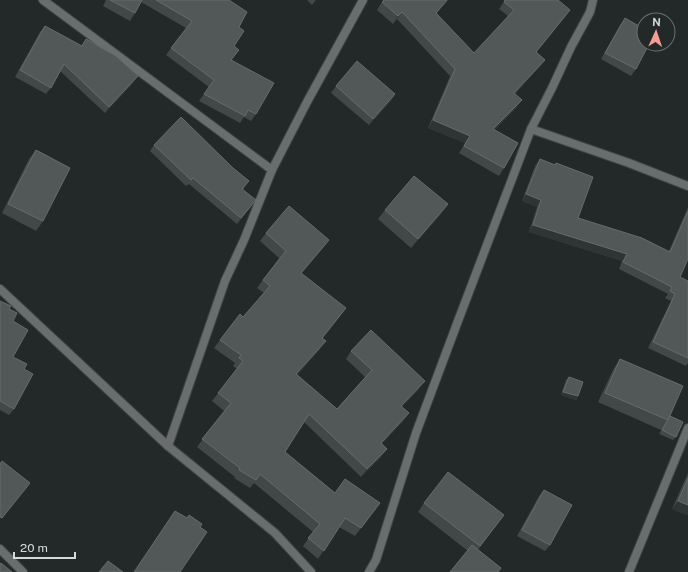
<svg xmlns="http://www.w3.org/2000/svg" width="688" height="572" viewBox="0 0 688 572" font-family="'Public Sans',sans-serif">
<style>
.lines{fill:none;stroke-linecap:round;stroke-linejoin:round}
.street-casing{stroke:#404444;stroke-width:10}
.street{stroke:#6a6d6d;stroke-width:8}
.wall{fill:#424747}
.shaded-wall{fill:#2f3434}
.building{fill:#525757;stroke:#676b6b}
</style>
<rect width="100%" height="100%" fill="#232828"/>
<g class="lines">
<defs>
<g id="street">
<path d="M 43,0 L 272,170"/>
<path d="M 531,129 L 629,163 L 688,186"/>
<path d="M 0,289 L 168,446 L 275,533 L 311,572"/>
<path d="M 168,446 L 225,281 L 244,240 L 272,170 L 307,102 L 363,0"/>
<path d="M 0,549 L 23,572"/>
<path d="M 369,572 L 376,560 L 416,433 L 458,321 L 531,129 L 552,88 L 571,47 L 590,12 L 593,0"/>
<path d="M 629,572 L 688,428"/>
</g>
</defs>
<use href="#street" class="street-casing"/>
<use href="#street" class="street"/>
</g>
<g class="wall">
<path d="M 106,0 L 229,0 L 239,27 L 234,46 L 232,60 L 256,114 L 251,121 L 244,117 L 240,123 L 199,101 L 209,87 L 166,55 L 186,28 L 141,2 L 135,13 L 130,21 L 103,6 Z"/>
<path d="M 307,0 L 316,0 L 312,5 Z"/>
<path d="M 505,0 L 565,17 L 536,52 L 545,60 L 539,67 L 515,94 L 517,107 L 495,130 L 504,168 L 499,176 L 459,153 L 465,143 L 428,128 L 450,76 L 397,19 L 393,24 L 377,10 L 382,2 L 437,14 L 474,53 L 508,16 L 499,9 Z"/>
<path d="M 625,18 L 636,69 L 631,76 L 601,59 L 620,25 Z"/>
<path d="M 45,26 L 81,46 L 86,39 L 133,83 L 105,113 L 60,71 L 51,88 L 46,94 L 15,77 L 40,32 Z"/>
<path d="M 336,86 L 395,94 L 391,101 L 369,125 L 331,93 Z"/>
<path d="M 154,145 L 245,187 L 243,190 L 251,206 L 237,224 L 189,184 L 186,186 L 150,151 Z"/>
<path d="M 36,150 L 43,221 L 36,231 L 2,213 L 29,159 Z"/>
<path d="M 540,159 L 555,165 L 556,163 L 578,218 L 669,251 L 688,207 L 688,259 L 680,277 L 688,281 L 688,363 L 686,366 L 648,348 L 671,301 L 665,298 L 668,294 L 619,269 L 622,261 L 529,232 L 537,207 L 522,201 L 535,166 Z"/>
<path d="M 448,204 L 441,214 L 411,248 L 378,219 L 385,210 Z"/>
<path d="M 266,233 L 329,240 L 323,248 L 301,274 L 340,316 L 323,338 L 320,349 L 297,375 L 337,409 L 365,377 L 346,359 L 351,351 L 419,389 L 402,407 L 409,413 L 403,421 L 382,444 L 387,449 L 381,457 L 361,477 L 304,422 L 285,452 L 335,493 L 380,503 L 355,536 L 339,527 L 318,559 L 303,546 L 313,532 L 254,483 L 250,488 L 234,478 L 235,477 L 197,447 L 224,411 L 212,401 L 237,369 L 233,366 L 235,363 L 214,348 L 220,340 L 243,317 L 264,293 L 257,288 L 279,258 L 260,241 Z"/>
<path d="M 0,301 L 9,309 L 13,321 L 13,357 L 24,369 L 14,409 L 9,415 L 0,410 Z"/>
<path d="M 620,359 L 670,416 L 676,437 L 673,440 L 659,434 L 662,429 L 661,430 L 598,402 L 614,368 Z"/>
<path d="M 569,377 L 578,396 L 576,400 L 561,395 L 566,380 Z"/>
<path d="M 688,473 L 688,513 L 687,515 L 672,509 Z"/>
<path d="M 544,490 L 550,545 L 545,551 L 517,536 L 539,496 Z"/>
<path d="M 424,503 L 497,524 L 478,550 L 468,551 L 418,512 Z"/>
</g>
<g class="shaded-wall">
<path d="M 447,0 L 449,0 L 431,20 L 436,13 Z"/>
<path d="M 570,10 L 565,17 L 531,59 L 536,52 Z"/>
<path d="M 402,12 L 397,19 L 393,24 L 398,16 Z"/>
<path d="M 545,60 L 539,67 L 509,100 L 514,93 Z"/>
<path d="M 138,76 L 133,83 L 105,113 L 109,107 Z"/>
<path d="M 395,94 L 391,101 L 369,125 L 373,119 Z"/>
<path d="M 522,100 L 517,107 L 488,137 L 493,129 Z"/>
<path d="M 433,120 L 470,136 L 465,143 L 428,128 Z"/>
<path d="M 526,194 L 541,200 L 537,207 L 522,201 Z"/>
<path d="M 448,204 L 441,214 L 411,248 L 418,239 Z"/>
<path d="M 533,225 L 627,254 L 622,261 L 529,232 Z"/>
<path d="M 329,240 L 323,248 L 295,281 L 301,273 Z"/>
<path d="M 346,308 L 340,316 L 317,346 L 322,338 Z"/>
<path d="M 326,341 L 320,349 L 291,383 L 296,374 Z"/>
<path d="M 425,381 L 419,389 L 395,414 L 401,406 Z"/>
<path d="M 563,392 L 578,396 L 576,400 L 561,395 Z"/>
<path d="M 409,413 L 403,421 L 376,451 L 381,443 Z"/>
<path d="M 387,449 L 381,457 L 361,477 L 367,469 Z"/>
<path d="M 30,483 L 26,489 L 0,521 L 2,518 Z"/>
<path d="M 678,501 L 688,505 L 688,513 L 687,515 L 672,509 Z"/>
</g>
<g class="building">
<path d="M 110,0 L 142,0 L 135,13 Z"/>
<path d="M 156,0 L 229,0 L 247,12 L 239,27 L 244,31 L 234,46 L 239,50 L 231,60 L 274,83 L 256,114 L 248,110 L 245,116 L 204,94 L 214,80 L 171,48 L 192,21 Z"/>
<path d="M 384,0 L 447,0 L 436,13 L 474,53 L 514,10 L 504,2 L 505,0 L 558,0 L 570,10 L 536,52 L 545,60 L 514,93 L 522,100 L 493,129 L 518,143 L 504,168 L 464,146 L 470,136 L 433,120 L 455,69 L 402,12 L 398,16 L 382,2 Z"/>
<path d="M 625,18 L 644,29 L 644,44 L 649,44 L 636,69 L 605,53 Z"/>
<path d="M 45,26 L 82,46 L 86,39 L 116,56 L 138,76 L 109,107 L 64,64 L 51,88 L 20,70 Z"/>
<path d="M 357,61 L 395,94 L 373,119 L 336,86 Z"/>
<path d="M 181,117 L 233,168 L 249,181 L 242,189 L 256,200 L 241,218 L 193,178 L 191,180 L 154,145 Z"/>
<path d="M 36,150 L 70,168 L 43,221 L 8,204 Z"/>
<path d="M 540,159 L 555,165 L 556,163 L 593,177 L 578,218 L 642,238 L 670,252 L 688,211 L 688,259 L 680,277 L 688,281 L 688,358 L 653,342 L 675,294 L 670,291 L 672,287 L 623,262 L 627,254 L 533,225 L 541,200 L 526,194 Z"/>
<path d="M 414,176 L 448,204 L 418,239 L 385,210 Z"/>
<path d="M 289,206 L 329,240 L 301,273 L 346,308 L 322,338 L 326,341 L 296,374 L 337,409 L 372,370 L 351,351 L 371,330 L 425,381 L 401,406 L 409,413 L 381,443 L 387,449 L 367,469 L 309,414 L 285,452 L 335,493 L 345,479 L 380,503 L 361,528 L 345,518 L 324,551 L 308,538 L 320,524 L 260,474 L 256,480 L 239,470 L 240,468 L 202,439 L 231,403 L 218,393 L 243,361 L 239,358 L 241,355 L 220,340 L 240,314 L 243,317 L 270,286 L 263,280 L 286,251 L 266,233 Z"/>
<path d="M 0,301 L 11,306 L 9,309 L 17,313 L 13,321 L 28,330 L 13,357 L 27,364 L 24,369 L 33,374 L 14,409 L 0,401 Z"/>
<path d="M 620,359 L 683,386 L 668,420 L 605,393 Z"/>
<path d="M 569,377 L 583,382 L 578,396 L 563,392 Z"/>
<path d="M 670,416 L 683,422 L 676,437 L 662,430 Z"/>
<path d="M 2,461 L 30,483 L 2,518 L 0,517 L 0,464 Z"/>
<path d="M 448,472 L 504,515 L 480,546 L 424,503 Z"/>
<path d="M 688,478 L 688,505 L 678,501 Z"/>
<path d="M 544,490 L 572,505 L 550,545 L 522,530 Z"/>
<path d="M 175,511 L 187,518 L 189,515 L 202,524 L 200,527 L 207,532 L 180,572 L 134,572 Z"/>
<path d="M 472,545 L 501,568 L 498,572 L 450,572 Z"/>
<path d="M 108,561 L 123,572 L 99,572 Z"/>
<path d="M 1,563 L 12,572 L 0,572 L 0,564 Z"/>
</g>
<g transform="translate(656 32) rotate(3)"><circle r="19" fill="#232828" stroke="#6b6f6f"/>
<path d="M0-3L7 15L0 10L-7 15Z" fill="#f59c95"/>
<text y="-6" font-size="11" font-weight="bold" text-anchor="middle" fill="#d6d9d9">N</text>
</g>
<path d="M14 552v6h61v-6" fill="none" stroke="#d6d9d9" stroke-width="2"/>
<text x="20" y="552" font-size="12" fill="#d6d9d9" stroke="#232828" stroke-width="3" paint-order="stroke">20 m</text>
</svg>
